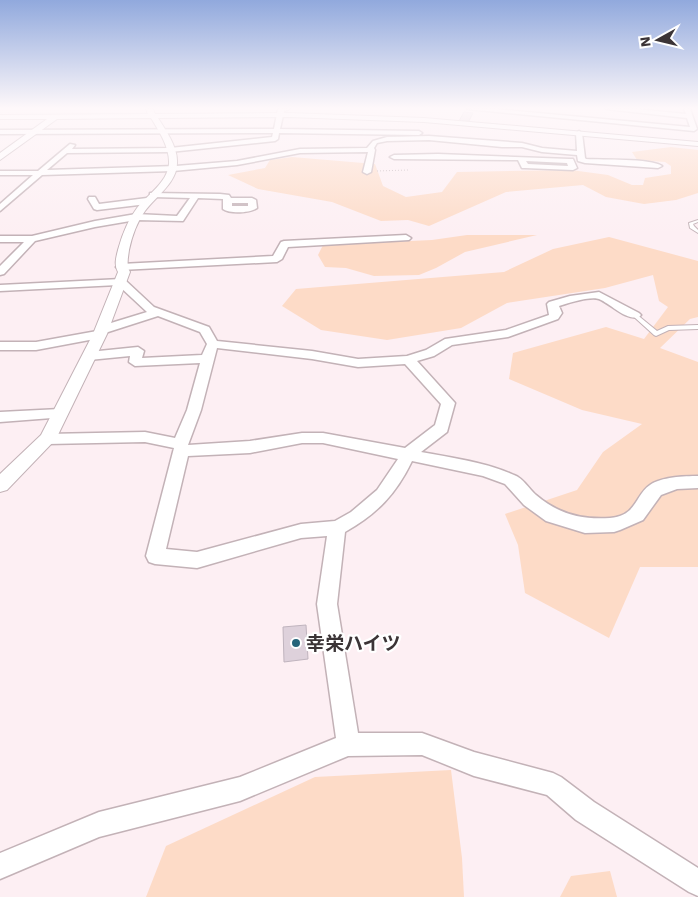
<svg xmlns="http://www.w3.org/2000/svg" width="698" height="897" viewBox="0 0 698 897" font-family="'Work Sans','Noto Sans JP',sans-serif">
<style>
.green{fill:#fddbc7}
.building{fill:#ded1db;stroke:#c0b4be}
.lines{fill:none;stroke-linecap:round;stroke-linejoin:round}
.service-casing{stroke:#c3b2b7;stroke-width:2}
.minor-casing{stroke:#c3b2b7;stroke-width:3}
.tertiary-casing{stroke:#c3b2b7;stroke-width:2}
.path{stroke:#bfb3b7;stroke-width:1;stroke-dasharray:1 2;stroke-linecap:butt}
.service{fill:#fff;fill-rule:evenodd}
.minor{fill:#fff;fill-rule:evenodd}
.tertiary{fill:#fff;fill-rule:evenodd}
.poi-dot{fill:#25647a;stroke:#fff;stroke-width:2}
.labels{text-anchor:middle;stroke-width:4.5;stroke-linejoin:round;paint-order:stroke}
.near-poi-label{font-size:19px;font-weight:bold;fill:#3b3436;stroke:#fff;text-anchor:start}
</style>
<rect width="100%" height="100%" fill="#fdeff3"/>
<g class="green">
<path d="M 671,147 L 698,150 L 698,193 L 676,200 L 644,204 L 606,197 L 583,185 L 506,192 L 429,226 L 408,220 L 381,221 L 332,202 L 258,189 L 228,175 L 265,168 L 270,160 L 292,157 L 375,164 L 383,186 L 406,197 L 442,192 L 457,172 L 571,170 L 608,175 L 632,185 L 643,185 L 645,178 L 671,174 L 671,166 L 665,162 L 637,160 L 632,152 Z"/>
<path d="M 467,235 L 537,235 L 465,252 L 436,268 L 419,275 L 374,276 L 346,268 L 325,267 L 318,255 L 323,245 L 432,240 Z"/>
<path d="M 609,237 L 698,261 L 698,317 L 690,319 L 660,348 L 698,362 L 698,567 L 640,567 L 609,638 L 525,593 L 518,545 L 505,514 L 577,490 L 603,452 L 642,424 L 582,410 L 509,379 L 513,353 L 606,327 L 644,339 L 668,307 L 659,301 L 653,275 L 605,288 L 507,303 L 461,328 L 387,340 L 321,330 L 282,306 L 296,289 L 504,272 L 553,249 Z"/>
<path d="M 451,770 L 462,858 L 464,897 L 146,897 L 166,846 L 315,777 Z"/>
<path d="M 610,871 L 617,897 L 560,897 L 571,876 Z"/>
</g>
<g class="building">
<path d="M 464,112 L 473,113 L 469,121 L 459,121 Z"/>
<path d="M 306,625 L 308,659 L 284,662 L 283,627 Z"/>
</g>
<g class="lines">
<defs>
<g id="service">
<path d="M 698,220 L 698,222 L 693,224 L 694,226 L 698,230 L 698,233 L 690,228 L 689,223 Z"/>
<path d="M 635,313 L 657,331 L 668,326 L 698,325 L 698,329 L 669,330 L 656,336 L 654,335 L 633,316 L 632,315 Z"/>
</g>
<g id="minor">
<path d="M 278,109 L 289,109 L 284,111 L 280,129 L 419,131 L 422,133 L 419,135 L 279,133 L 278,139 L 275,141 L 170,152 L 67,153 L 47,170 L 176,166 L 237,161 L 300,149 L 367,148 L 373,141 L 387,137 L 429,136 L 522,143 L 542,148 L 577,151 L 576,133 L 579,131 L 582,133 L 585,158 L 586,159 C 603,160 650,158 662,166 L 658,168 L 585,163 L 578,161 L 577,155 L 542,152 L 522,147 L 502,147 L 429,140 L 387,141 L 377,143 L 374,148 L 375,150 L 371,172 L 367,174 L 363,172 L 368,152 L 300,153 L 237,165 L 173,171 L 42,175 L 0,211 L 0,204 L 33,175 L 0,175 L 0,171 L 38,171 L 70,144 L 75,145 L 72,149 L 170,148 L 272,137 L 273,133 L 0,134 L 0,130 L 274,129 Z"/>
<path d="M 467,109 L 495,109 L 690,127 L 687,118 L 606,109 L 635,109 L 686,114 L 684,109 L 690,109 L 697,129 L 694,131 Z"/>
<path d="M 438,154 L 570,159 L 573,159 L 577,168 L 573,170 L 525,168 L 522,168 L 518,160 L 394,159 L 390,157 L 394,155 ZM 526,161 L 567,163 L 568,166 L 528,164 Z"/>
<path d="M 150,193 L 220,194 L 229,195 L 231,198 L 252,198 L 256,200 L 257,208 C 250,213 230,214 223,209 L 223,199 L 198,198 L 183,221 L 136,220 L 95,227 L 35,241 L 4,274 L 0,275 L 0,266 L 24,242 L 0,242 L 0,236 L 32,236 L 95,221 L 136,214 L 177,216 L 190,198 L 153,197 L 150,197 ZM 232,203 L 248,203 L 248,206 L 232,206 Z"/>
<path d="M 89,197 L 95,197 L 99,204 L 147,198 L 151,201 L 147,204 L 97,210 L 94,209 L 88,199 Z"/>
<path d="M 406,235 L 411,238 L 409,240 L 288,247 L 282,259 L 277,262 L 121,270 L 116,267 L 121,264 L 273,256 L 281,242 L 284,241 Z"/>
<path d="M 121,279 L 125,280 L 154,307 L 209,327 L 217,341 L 312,351 L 358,359 L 407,356 L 426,350 L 445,339 L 506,330 L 549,315 L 547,304 L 549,302 L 570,296 L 599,292 L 639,313 L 641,315 L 639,317 C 626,321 611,304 599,299 C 591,296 568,303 559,306 L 562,313 L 558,319 L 508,337 L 452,345 L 434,356 L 417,361 L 455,403 L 447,432 L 421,452 C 453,458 485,462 514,475 C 523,478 529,489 536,495 C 558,514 582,520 610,518 C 637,516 635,495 650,485 C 661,477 684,476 698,476 L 698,488 L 677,489 L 661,495 L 643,520 L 620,530 L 614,532 L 585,533 L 546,521 L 524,505 L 505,484 L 483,476 L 412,461 C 396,494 377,514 345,532 L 337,604 L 358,733 L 422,733 L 474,752 L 553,773 L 561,777 L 594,802 L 698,868 L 698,896 L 689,892 L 576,820 L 547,795 L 474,776 L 422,755 L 348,756 L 240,801 L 99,837 L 0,879 L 0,853 L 99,812 L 240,777 L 336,738 L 317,604 L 327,536 L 301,538 L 197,568 L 155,564 L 149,562 L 146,556 L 174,448 L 145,442 L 47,444 L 42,443 L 40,439 L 42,435 L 47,434 L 145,432 L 175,438 L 187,410 L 200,363 L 135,366 L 129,362 L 130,356 L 89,360 L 83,356 L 89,352 L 138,347 L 144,351 L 142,358 L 202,355 L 207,344 L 200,332 L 158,316 L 105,333 L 104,337 L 100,338 L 36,350 L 0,350 L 0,342 L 36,342 L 97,331 L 98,327 L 147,312 L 118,285 L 0,291 L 0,285 ZM 217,348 L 312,359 L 358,367 L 405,364 L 441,404 L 435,425 L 405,448 L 323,433 L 302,433 L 250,441 L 188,445 L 201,410 ZM 302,443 L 323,443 L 398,459 L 377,490 L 351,512 L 335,521 L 301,524 L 197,552 L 166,549 L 188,456 L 250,453 Z"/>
<path d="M 60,409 L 65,411 L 67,414 L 65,417 L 0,422 L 0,412 Z"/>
</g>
<path id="tertiary" d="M 146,109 L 153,109 L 155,114 L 289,113 L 424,118 L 698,142 L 698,146 L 424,122 L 289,117 L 158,118 C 166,131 178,147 177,163 C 177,183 156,196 145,211 C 137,222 132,236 129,250 C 128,258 126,265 130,272 L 107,334 L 56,439 L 7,490 L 0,492 L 0,474 L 41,435 L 93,334 L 118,272 C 114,265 116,258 118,250 C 122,235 128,220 137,208 C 148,194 167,183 169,164 C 170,148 159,131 151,118 L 57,119 L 0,160 L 0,153 L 47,119 L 0,119 L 0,115 L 148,114 Z"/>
</defs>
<use href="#service" class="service-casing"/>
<use href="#minor" class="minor-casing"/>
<use href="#tertiary" class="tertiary-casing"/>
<path class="path" d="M 377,171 L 408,170"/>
<use href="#service" class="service"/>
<use href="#minor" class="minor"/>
<use href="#tertiary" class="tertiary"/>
</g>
<linearGradient id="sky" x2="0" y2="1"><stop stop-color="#91a9dd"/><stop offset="0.46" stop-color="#fef8fa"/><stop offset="1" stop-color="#fef8fa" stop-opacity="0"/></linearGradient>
<rect width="698" height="235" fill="url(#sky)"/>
<circle class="poi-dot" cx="296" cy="643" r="5"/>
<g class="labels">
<g class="near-poi-label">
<text x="306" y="650">幸栄ハイツ</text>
</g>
</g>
<g transform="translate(658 40) rotate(262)" stroke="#ffffff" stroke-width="4" paint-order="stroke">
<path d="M0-4L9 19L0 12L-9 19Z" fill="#3b3436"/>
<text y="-8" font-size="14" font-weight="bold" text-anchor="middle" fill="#3b3436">N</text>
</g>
</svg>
